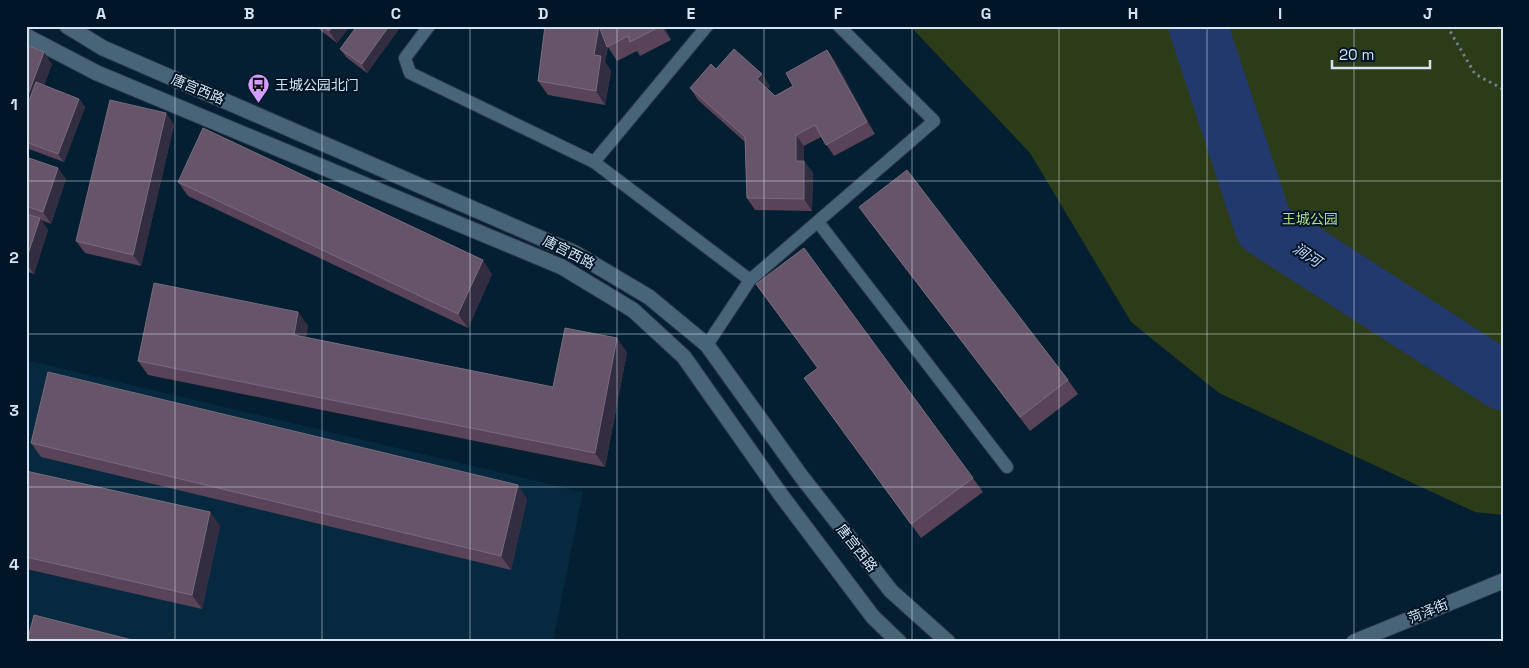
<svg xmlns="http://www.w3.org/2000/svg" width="1529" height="668" viewBox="0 0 1529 668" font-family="'Space Grotesk','Noto Sans SC',sans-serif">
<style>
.built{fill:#06293f}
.green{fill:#2c3b18}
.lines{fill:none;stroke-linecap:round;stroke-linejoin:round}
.river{stroke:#22396e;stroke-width:59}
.lane-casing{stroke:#2f3848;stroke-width:14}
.street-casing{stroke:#2f3848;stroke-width:17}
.path{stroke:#6c8191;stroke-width:3;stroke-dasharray:2.5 4;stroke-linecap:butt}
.lane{stroke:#486479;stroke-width:12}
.street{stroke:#486479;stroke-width:15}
.wall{fill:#594358}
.shaded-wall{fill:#322d41}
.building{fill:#665468;stroke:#786b7e}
.grid{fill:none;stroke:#d4e4f1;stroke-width:1;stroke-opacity:0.55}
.labels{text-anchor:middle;stroke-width:4;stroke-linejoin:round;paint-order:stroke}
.poi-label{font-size:14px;fill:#d4e4f1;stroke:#001527;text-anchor:start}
.street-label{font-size:14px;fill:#d4e4f1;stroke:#001527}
.park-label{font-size:14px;fill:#b4dd82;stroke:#001527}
.water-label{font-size:15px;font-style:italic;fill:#c6d7f9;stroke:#001527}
.neatline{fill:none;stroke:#d4e4f1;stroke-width:2}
.grid-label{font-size:16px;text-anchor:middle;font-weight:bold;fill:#d4e4f1}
</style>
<rect width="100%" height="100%" fill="#041f31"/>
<path class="built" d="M 26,360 L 583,492 L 553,642 L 26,642 Z"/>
<path class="green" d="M 910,26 L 1503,26 L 1503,515 L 1475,512 L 1219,393 L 1131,322 L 1030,153 Z"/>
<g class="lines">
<path class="river" d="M 1198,26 L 1264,227 L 1503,381"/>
<defs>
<g id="lane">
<path d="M 429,26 L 405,58 L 410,73 L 594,162 L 750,280"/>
<path d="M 594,162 L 707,26"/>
<path d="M 818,222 L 1007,467"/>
<path d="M 707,345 L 750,280 L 934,121 L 839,26"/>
</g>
<g id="street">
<path d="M 67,26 L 103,48 L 575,253 L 649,297 L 707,345 L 801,476 L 891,591 L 948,642"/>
<path d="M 26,36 L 97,73 L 562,267 L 633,310 L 684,357 L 781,495 L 873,617 L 899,642"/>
<path d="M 1354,642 L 1503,581"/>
</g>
</defs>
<use href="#lane" class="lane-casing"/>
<use href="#street" class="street-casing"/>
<path class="path" d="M 1447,26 L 1475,74 L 1503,89"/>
<use href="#lane" class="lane"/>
<use href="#street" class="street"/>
</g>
<g class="wall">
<path d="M 315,26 L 350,26 L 337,43 Z"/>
<path d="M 357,26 L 401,26 L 367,73 L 346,57 L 340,49 Z"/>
<path d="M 544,26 L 664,26 L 671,40 L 640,56 L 637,51 L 617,61 L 608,47 L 605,62 L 611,71 L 605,105 L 548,95 L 538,81 L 545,27 Z"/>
<path d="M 26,45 L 52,64 L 44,85 L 79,99 L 85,107 L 64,162 L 26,148 Z"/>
<path d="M 827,50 L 835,61 L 875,134 L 834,156 L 821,137 L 804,146 L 804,161 L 813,173 L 812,211 L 755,210 L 747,198 L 745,142 L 698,100 L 690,88 L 716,69 L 770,86 L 767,89 L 775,96 L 793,86 Z"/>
<path d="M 166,113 L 174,125 L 141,266 L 85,253 L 76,241 Z"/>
<path d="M 26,157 L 66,179 L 51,224 L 41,220 L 48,230 L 34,274 L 26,271 Z"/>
<path d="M 178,182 L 492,274 L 468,328 L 188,196 Z"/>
<path d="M 859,207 L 1068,380 L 1078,394 L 1030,431 L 869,221 Z"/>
<path d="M 756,284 L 973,478 L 983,492 L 921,538 L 804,378 L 817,368 Z"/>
<path d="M 298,312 L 308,326 L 306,337 L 553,387 L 627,352 L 605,467 L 148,375 L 138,361 Z"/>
<path d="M 31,443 L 527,499 L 511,570 L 41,457 Z"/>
<path d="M 26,471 L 210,512 L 220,526 L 202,609 L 26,569 Z"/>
</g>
<g class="shaded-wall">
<path d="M 333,26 L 350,26 L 337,43 L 329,31 Z"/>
<path d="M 389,26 L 401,26 L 367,73 L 362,64 Z"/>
<path d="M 599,26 L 609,39 L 605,62 L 611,71 L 605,105 L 596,91 L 594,55 Z"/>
<path d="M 661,26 L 664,26 L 671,40 Z"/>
<path d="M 827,50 L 835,61 L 875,134 L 867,122 Z"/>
<path d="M 44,52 L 52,64 L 26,133 L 26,100 Z"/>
<path d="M 762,74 L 770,86 L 765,91 L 757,79 Z"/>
<path d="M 79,99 L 85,107 L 64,162 L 58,154 Z"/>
<path d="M 166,113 L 174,125 L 141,266 L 133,255 Z"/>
<path d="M 796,135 L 804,146 L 804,173 L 796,161 Z"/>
<path d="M 804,161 L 813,173 L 812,211 L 804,199 Z"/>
<path d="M 58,168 L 66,179 L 51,224 L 43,212 Z"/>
<path d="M 40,218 L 48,230 L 34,274 L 26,263 L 26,260 Z"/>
<path d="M 483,260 L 492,274 L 468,328 L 458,314 Z"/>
<path d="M 298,312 L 308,326 L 303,349 L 294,335 Z"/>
<path d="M 617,338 L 627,352 L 605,467 L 595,453 Z"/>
<path d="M 518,485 L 527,499 L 511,570 L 501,556 Z"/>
<path d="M 210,512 L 220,526 L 202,609 L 192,595 Z"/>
</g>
<g class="building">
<path d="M 322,26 L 333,26 L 329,31 Z"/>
<path d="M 357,26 L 389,26 L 362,64 L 340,49 Z"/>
<path d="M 545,26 L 599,26 L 594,55 L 601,56 L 596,91 L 538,81 Z"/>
<path d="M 599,26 L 661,26 L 630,42 L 628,36 L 607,47 Z"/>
<path d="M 26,45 L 44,52 L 26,100 Z"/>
<path d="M 734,49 L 762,74 L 757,79 L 775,96 L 793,86 L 786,73 L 827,50 L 867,122 L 826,145 L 815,125 L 796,135 L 796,161 L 804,161 L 804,199 L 747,198 L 745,137 L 690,88 L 711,64 L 716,69 Z"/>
<path d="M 36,82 L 79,99 L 58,154 L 26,142 L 26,109 Z"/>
<path d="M 110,100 L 166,113 L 133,255 L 76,241 Z"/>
<path d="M 203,128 L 483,260 L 458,314 L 178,182 Z"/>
<path d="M 26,157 L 58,168 L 43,212 L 26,206 Z"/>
<path d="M 907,170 L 1068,380 L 1020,417 L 859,207 Z"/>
<path d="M 26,214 L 40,218 L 26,260 Z"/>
<path d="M 804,248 L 973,478 L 911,524 L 804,378 L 818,368 L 756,284 Z"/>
<path d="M 154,283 L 298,312 L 294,335 L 553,387 L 565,328 L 617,338 L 595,453 L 138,361 Z"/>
<path d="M 48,372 L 518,485 L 501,556 L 31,443 Z"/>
<path d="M 26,471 L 210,512 L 192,595 L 26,557 Z"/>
<path d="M 34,615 L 140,642 L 27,642 Z"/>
</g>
<path class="grid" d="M 175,26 L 175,642M 322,26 L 322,642M 470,26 L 470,642M 617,26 L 617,642M 764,26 L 764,642M 912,26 L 912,642M 1059,26 L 1059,642M 1207,26 L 1207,642M 1354,26 L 1354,642M 26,181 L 1503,181M 26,334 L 1503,334M 26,487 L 1503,487"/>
<defs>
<symbol id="bus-pin" viewBox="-11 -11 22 30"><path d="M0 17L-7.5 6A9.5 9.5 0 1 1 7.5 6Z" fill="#d49cfb" stroke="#001527"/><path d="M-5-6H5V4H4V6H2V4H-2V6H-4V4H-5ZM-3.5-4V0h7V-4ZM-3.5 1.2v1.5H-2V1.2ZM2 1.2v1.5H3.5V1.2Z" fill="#111"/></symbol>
</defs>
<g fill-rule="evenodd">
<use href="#bus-pin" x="246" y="72" width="25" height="34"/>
</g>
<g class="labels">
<g class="poi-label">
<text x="275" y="90">王城公园北门</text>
</g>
<g class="street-label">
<text transform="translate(198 89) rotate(23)" y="5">唐宫西路</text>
<text transform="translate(569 252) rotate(27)" y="5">唐宫西路</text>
<text transform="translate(857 548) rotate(52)" y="5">唐宫西路</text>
<text transform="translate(1428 611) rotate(-22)" y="5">菏泽街</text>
</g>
<g class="park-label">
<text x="1310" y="224">王城公园</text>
</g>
<g class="water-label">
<text transform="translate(1307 255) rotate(33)" y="5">涧河</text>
</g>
</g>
<rect width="1529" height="668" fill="none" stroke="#001527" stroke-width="55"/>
<path d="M1332 60v8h98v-8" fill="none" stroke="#d4e4f1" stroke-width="2.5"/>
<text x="1339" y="60" font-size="15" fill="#d4e4f1" stroke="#001527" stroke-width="4" paint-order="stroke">20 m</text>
<rect x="28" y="28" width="1474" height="612" class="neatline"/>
<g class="grid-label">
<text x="101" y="19">A</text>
<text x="249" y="19">B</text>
<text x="396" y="19">C</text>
<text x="543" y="19">D</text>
<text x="691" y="19">E</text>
<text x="838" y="19">F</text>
<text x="986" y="19">G</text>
<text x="1133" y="19">H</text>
<text x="1280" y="19">I</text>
<text x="1428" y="19">J</text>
<text x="14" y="110">1</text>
<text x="14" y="263">2</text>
<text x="14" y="416">3</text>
<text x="14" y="570">4</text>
</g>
</svg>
